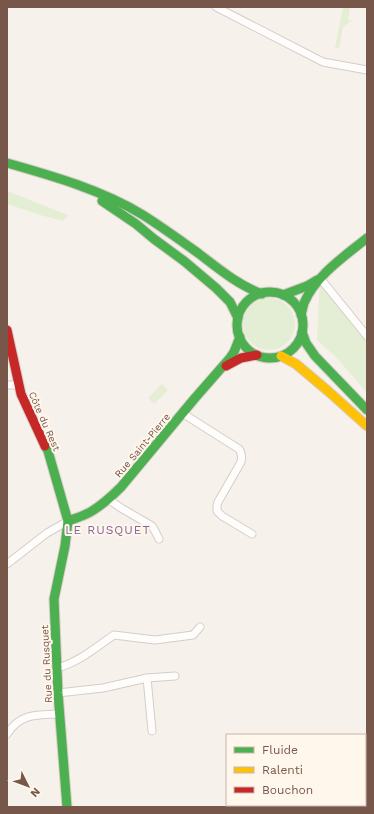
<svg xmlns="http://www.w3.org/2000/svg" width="374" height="814" viewBox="0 0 374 814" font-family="'Work Sans',sans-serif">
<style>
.green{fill:#e4eed5}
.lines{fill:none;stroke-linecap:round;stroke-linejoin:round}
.street-casing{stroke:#d6cdc8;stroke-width:9}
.fast-casing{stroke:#d7cdc7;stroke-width:11}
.slow-casing{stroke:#d7cdc7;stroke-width:11}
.jam-casing{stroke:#d7cdc7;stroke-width:11}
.street{stroke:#fefdfc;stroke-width:7}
.fast{stroke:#4caf50;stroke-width:9}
.slow{stroke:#ffc107;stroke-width:9}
.jam{stroke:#c62828;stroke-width:9}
.labels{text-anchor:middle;stroke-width:4;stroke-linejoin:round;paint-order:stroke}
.street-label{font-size:10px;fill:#76574a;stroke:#fff6ec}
.quarter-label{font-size:12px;letter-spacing:1px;fill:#85659a;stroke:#fff6ec}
</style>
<rect width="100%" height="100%" fill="#f7f1eb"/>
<g class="green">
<path d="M 343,7 L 350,7 L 348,20 L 351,20 L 350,22 L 343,27 L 339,48 L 335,48 Z"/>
<path d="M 7,191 L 68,215 L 63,221 L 40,215 L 7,204 Z"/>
<path d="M 320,278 L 367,336 L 367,393 L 337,358 L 317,340 Z"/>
<circle cx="269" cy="324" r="26"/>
<path d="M 162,384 L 168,390 L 154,404 L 148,398 Z"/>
</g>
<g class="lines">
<defs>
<g id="street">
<path d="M 216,7 L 323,62 L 367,70"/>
<path d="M 320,278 L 367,336"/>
<path d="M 7,385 L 19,385"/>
<path d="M 182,413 L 239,449 C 242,453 242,457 241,462 L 218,502 L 217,506 L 217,511 L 222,516 L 252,534"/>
<path d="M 108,499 L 121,508 L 152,526 L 155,531 L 159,539"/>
<path d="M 7,564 L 47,533 L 68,521"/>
<path d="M 57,668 C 78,663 96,647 114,635 L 155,640 L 193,635 L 200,627"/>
<path d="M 147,678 L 152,731"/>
<path d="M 58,693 L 103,688 L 147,678 L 175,676"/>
<path d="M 7,734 C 21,713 36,715 60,714"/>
<path d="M 365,768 L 367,766"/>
<path d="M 346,807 L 347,805"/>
</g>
<g id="fast">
<path d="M 7,163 C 53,176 102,190 143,215 C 162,227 180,240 198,253 C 219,269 238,285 262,294"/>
<path d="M 102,201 L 136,224 L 154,239 L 184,261 L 216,288 L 230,302 L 238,318"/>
<circle cx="270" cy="325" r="33"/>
<path d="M 283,295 L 307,286 L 317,280"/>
<path d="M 301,315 C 302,311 303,307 304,303 C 316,275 345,256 367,238"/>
<path d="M 302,332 L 306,343 L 315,356 L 367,410"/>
<path d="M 45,446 L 48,451 L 68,521 L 65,546 L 54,599 L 58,693 L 67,807"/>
<path d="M 68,521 C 76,518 84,516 92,511 C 102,505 112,496 121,487 L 195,398 L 230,358 L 234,352 L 240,337"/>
</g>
<path id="slow" d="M 281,356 L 296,364 L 328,391 L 367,426"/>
<g id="jam">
<path d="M 7,330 L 21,394 L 45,446"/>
<path d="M 226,366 L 241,358 L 257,355"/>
</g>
</defs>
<use href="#street" class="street-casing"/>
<use href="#fast" class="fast-casing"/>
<use href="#slow" class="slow-casing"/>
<use href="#jam" class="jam-casing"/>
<use href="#street" class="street"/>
<use href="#fast" class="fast"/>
<use href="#slow" class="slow"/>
<use href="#jam" class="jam"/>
</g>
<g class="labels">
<g class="street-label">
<text transform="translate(45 421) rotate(66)" y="4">Côte du Rest</text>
<text transform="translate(142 445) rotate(-50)" y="4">Rue Saint-Pierre</text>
<text transform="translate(46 664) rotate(-93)" y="4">Rue du Rusquet</text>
</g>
<g class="quarter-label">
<text x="108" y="534">LE RUSQUET</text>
</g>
</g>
<rect width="374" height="814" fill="none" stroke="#76574a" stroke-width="16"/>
<rect x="226" y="734" width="140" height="72" fill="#fff6ec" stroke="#c8b6ab"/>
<rect x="234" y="747" width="20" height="6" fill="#4caf50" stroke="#c8b6ab"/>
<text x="262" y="754" font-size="12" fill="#76574a">Fluide</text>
<rect x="234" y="767" width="20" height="6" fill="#ffc107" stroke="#c8b6ab"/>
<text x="262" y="774" font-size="12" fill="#76574a">Ralenti</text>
<rect x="234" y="787" width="20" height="6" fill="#c62828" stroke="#c8b6ab"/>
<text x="262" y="794" font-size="12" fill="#76574a">Bouchon</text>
<g transform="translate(28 786) rotate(132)" stroke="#fff6ec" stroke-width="3" paint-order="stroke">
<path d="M0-3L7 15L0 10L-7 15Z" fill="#76574a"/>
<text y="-6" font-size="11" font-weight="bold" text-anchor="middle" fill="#76574a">N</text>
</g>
</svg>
